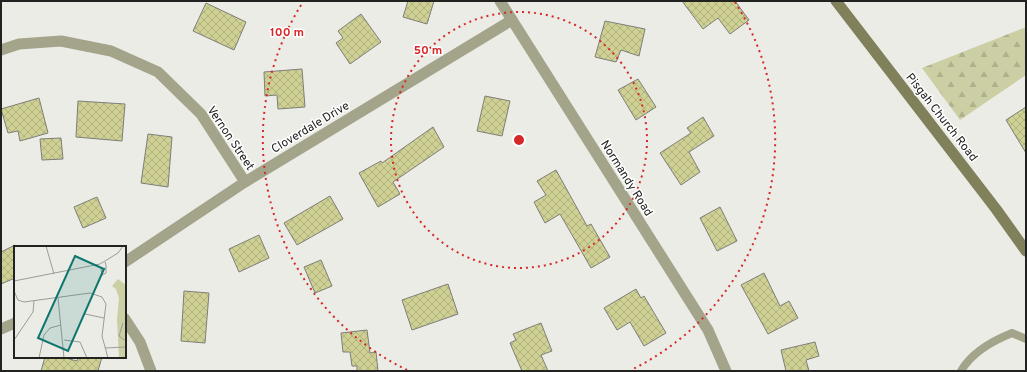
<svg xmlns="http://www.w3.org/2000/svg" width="1027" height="372" viewBox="0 0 1027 372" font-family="Overpass,sans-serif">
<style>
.forest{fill:url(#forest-firs)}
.building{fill:url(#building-cross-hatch);stroke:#7e7e7a}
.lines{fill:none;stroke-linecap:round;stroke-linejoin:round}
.service{stroke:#a3a48a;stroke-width:8}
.minor{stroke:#a3a48a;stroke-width:11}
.secondary{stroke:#80815b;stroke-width:11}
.ring{fill:none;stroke:#d62828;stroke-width:2;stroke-dasharray:2 4}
.labels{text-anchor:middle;stroke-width:3;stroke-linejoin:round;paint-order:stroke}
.street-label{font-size:12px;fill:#222220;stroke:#fff}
.inset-road{fill:none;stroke:#9b9b97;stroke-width:1}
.view{fill:#0f766e;fill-opacity:0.15;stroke:#0f766e;stroke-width:2}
.inset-edge{fill:none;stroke:#222220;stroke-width:2}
.centre{fill:#d62828;stroke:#fff;stroke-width:2}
.ring-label{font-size:12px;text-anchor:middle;font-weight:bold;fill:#d62828;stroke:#fff;stroke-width:3;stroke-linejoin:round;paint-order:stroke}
</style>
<defs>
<pattern id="forest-firs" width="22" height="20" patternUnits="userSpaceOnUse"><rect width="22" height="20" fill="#cccea3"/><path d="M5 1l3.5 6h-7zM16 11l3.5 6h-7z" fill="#afb18c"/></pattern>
<pattern id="building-cross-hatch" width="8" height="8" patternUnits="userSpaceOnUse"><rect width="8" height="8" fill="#cfd093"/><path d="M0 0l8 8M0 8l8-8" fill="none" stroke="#b1b27e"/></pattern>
</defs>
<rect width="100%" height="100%" fill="#ecece7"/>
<path class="forest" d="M 1026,27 L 1026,75 L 960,120 L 922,68 Z"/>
<g class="building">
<path d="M 408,1 L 434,1 L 427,24 L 403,17 Z"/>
<path d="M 682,1 L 735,1 L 749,20 L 730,34 L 718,18 L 703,29 Z"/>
<path d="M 206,3 L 246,22 L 234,50 L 193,31 Z"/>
<path d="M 361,14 L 381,42 L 350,64 L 336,43 L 343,38 L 338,31 Z"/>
<path d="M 605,21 L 645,29 L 639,56 L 621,50 L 616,62 L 595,57 Z"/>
<path d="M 302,69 L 305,107 L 278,109 L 277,95 L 265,96 L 264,72 Z"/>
<path d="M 638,79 L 656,107 L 636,120 L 618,90 Z"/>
<path d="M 485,96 L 510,101 L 502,136 L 477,131 Z"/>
<path d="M 39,98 L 48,133 L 20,141 L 18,131 L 8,133 L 1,109 Z"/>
<path d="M 78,101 L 125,104 L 122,141 L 76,137 Z"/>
<path d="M 1026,107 L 1026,153 L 1006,120 Z"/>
<path d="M 703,117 L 714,136 L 689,152 L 700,172 L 681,185 L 660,153 L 691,133 L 687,128 Z"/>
<path d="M 433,127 L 444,147 L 393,182 L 400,194 L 378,207 L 359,173 L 381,161 L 382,163 Z"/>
<path d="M 148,134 L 172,137 L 168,187 L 141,183 Z"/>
<path d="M 61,138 L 63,159 L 42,160 L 40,139 Z"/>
<path d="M 556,170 L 587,226 L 591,224 L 610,257 L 591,268 L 560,214 L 545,223 L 534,202 L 546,195 L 537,181 Z"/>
<path d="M 330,196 L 343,219 L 297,245 L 284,223 Z"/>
<path d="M 97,197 L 106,218 L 83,228 L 74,207 Z"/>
<path d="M 720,207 L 737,241 L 717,251 L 700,218 Z"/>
<path d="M 259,235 L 269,258 L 239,272 L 229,249 Z"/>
<path d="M 15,245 L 15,278 L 1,284 L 1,252 Z"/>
<path d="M 321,260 L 332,286 L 315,293 L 304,267 Z"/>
<path d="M 764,273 L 780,306 L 789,301 L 798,318 L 768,334 L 741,285 Z"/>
<path d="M 448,284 L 458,314 L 412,330 L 402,300 Z"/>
<path d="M 636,289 L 641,298 L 644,296 L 666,333 L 644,346 L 630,322 L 617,330 L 604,308 Z"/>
<path d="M 184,291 L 209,293 L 205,343 L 181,341 Z"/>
<path d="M 541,323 L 552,351 L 541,355 L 548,371 L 522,371 L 510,343 L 516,340 L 513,334 Z"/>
<path d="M 367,330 L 370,353 L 376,352 L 378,371 L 357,371 L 357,366 L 352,366 L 350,352 L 343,352 L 341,333 Z"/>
<path d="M 815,342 L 819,356 L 806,360 L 809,371 L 786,371 L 781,350 Z"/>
<path d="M 45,357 L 62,357 L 77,361 L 78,357 L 102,357 L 98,371 L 41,371 Z"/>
</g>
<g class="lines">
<path class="service" d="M 961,371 C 972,352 992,341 1012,333 L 1026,339"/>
<g class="minor">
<path d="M 500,1 L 708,330 L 726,371"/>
<path d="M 1,50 L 19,44 L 61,41 L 111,51 L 158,72 L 201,114 L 245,182"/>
<path d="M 125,262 L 245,182 L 512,20"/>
<path d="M 125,319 L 140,342 L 151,371"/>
<path d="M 1,329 L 15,323"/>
</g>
<path class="secondary" d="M 836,1 L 996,209 L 1026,251"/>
</g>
<g class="ring">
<circle cx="519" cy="140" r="128"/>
<path d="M407 370A256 256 0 0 1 303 2M735 2A256 256 0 0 1 631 370"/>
</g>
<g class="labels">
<g class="street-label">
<text transform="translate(942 117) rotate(52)" y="4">Pisgah Church Road</text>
<text transform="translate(310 127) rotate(-31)" y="4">Cloverdale Drive</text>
<text transform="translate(231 138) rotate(56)" y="4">Vernon Street</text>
<text transform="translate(627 178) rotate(58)" y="4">Normandy Road</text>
</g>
</g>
<g transform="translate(14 246)">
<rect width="112" height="112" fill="#ecece7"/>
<path d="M 104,33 L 112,39 L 112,73 L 103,73 L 105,52 L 102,43 L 98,40 Z" fill="#cccea3"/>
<path d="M 103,73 L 112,73 L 112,112 L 105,112 Z" fill="#cccea3"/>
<path class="inset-road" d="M 32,0 L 40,28M 91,16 L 92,19 L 92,27 L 88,29 L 87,23 L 92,22M 0,35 L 86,18 L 104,7 L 109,0M 0,45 L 4,54 L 10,56 L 76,47 L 88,51 L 92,58 L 88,90 L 94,112M 44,52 L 50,112M 71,68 L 90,72M 109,77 L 105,90 L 112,95M 0,94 L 19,66 L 20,55M 50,94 L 66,96 L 73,112M 91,102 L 112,101M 25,112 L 30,89 L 36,82 L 47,79"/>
<path class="view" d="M 61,10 L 90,23 L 54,105 L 24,92 Z"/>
<rect width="112" height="112" class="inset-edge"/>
</g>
<circle cx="519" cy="140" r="6" class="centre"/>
<g class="ring-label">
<text x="287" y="36">100 m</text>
<text x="428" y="54">50 m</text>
</g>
<rect width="1027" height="372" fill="none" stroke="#222220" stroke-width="4"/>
</svg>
